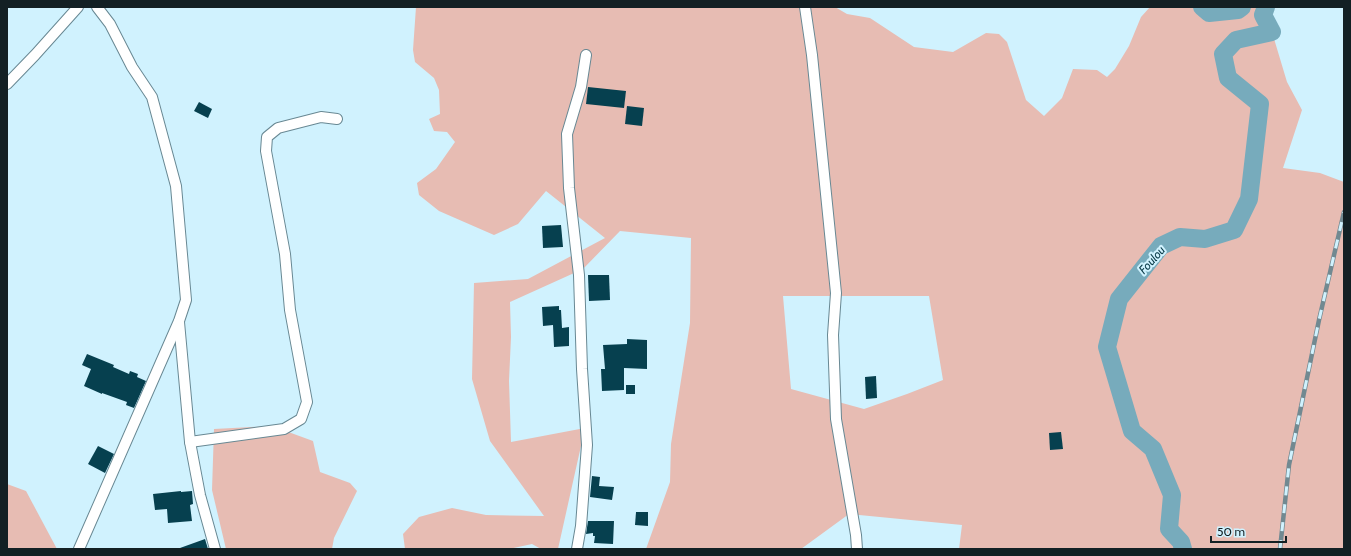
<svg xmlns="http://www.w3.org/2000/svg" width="1351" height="556" viewBox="0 0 1351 556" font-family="Cabin,sans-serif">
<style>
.green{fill:#e7bcb3;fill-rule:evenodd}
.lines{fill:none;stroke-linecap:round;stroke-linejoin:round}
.river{stroke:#77abbc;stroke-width:18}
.building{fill:#06404f}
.minor-casing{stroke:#688893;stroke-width:12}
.minor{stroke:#fff;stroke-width:10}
.rail-casing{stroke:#718991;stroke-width:4.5}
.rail{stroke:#d0f2fe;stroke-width:3;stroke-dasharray:9;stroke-linecap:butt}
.labels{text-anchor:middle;stroke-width:4;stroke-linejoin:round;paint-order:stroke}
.water-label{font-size:12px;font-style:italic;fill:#073846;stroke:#d0f2fe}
</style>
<rect width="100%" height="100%" fill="#d0f2fe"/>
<g class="green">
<path d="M 416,7 L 835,7 L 847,14 L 870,18 L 914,47 L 953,52 L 986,33 L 999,34 L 1007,42 L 1026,100 L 1044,116 L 1062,98 L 1073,69 L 1097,70 L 1107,77 L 1115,69 L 1129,46 L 1141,17 L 1150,7 L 1194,7 L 1209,13 L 1238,10 L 1242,7 L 1266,7 L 1263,15 L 1272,32 L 1287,82 L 1302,110 L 1283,168 L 1320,173 L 1344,182 L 1344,549 L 959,549 L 962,525 L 849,514 L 801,549 L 646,549 L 670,482 L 671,444 L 690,323 L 691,238 L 620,231 L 583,269 L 510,302 L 511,337 L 509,381 L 511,442 L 585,428 L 558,549 L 541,549 L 532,544 L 509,549 L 405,549 L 403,534 L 419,517 L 452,508 L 486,515 L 544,516 L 490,441 L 472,379 L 474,283 L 528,279 L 605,238 L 546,191 L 518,224 L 494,235 L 439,211 L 419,195 L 417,183 L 436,169 L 455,142 L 447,132 L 434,131 L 429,119 L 440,114 L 439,90 L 434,78 L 415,62 L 413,50 ZM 783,296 L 929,296 L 943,380 L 907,394 L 864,409 L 791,389 Z"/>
<path d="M 272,426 L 313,441 L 320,472 L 350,483 L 357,491 L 334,538 L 332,549 L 226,549 L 212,490 L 214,429 Z"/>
<path d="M 7,484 L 26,491 L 57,549 L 7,549 Z"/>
</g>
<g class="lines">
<g class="river">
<path d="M 1202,7 L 1209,13 L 1238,10 L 1242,7"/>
<path d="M 1183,549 L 1181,542 L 1169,529 L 1172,495 L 1153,449 L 1132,431 L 1107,347 L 1119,299 L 1161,246 L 1180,237 L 1205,239 L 1234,230 L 1249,199 L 1260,104 L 1228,78 L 1223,54 L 1236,40 L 1272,32 L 1263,15 L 1266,7"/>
</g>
</g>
<g class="building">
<path d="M 588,87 L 626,91 L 624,108 L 586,104 Z"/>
<path d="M 199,102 L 212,109 L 208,118 L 194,111 Z"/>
<path d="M 627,106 L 644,108 L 642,126 L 625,124 Z"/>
<path d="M 561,225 L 563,247 L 543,248 L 542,226 Z"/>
<path d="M 588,275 L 609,275 L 610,300 L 589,301 Z"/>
<path d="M 559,306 L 559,310 L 561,310 L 562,328 L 569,327 L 569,346 L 554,347 L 553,325 L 543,326 L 542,307 Z"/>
<path d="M 627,339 L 647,340 L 647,369 L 624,368 L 624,390 L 602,391 L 601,369 L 605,369 L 603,345 L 627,344 Z"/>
<path d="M 87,354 L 114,365 L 113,367 L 129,374 L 130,371 L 138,374 L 137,377 L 146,381 L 134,408 L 126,405 L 127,402 L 102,393 L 102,394 L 84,386 L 91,369 L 82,365 Z"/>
<path d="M 876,376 L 877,398 L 866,399 L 865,377 Z"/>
<rect x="626" y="385" width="9" height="9"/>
<path d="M 1061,432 L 1063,449 L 1050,450 L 1049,433 Z"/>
<path d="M 98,446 L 114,454 L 105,473 L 88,464 Z"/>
<path d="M 592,476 L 600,477 L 599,486 L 614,487 L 612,500 L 590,497 Z"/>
<path d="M 181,491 L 181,492 L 192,491 L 193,504 L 190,505 L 192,521 L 168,523 L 167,509 L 155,510 L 153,494 Z"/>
<path d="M 636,512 L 648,512 L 648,526 L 635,525 Z"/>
<path d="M 588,521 L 614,521 L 613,544 L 594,543 L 595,536 L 593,536 L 593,533 L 586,534 Z"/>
<path d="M 205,539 L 208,549 L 181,549 L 180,548 Z"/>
</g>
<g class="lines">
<defs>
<g id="minor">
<path d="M 805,7 L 812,55 L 836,293 L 833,335 L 836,419 L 856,535 L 857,549"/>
<path d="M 7,84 L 35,55 L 78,7"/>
<path d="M 179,322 L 190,442 L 200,495 L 215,549"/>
<path d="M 190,442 L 284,429 L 301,419 L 307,402 L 290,310 L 285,254 L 266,151 L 267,137 L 278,128 L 321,117 L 337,119"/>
<path d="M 79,549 L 179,321 L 186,300 L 176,186 L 152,97 L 132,67 L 110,24 L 97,7"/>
<path d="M 577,549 L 581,526 L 587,445 L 582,369 L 579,275 L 569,188 L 567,134 L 581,87 L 586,55"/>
</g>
</defs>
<use href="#minor" class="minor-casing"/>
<use href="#minor" class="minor"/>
<defs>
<path id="rail" d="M 1280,549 L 1289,465 L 1319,320 L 1344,212"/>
</defs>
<use href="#rail" class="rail-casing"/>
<use href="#rail" class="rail"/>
</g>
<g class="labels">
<g class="water-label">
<text transform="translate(1152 260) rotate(-48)" y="4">Foulou</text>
</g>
</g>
<rect width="1351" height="556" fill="none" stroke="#132024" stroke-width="16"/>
<path d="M1211 536v6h75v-6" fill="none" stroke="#132024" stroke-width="2"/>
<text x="1217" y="536" font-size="12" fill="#132024" stroke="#d0f2fe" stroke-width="3" paint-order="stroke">50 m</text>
</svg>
